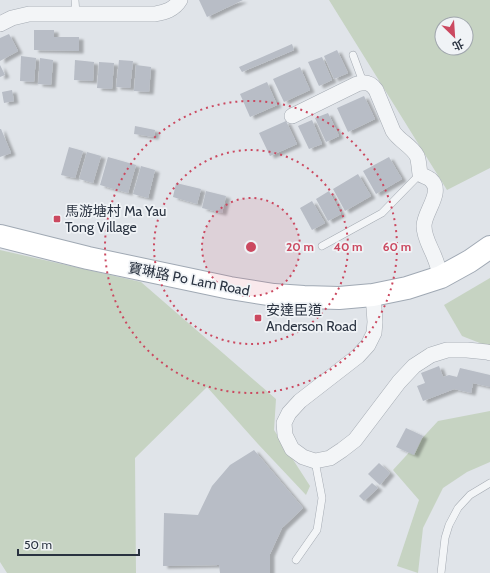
<svg xmlns="http://www.w3.org/2000/svg" width="490" height="573" viewBox="0 0 490 573" font-family="Cabin,'Noto Sans TC',sans-serif">
<style>
.green{fill:#c6d3c2;fill-rule:evenodd}
.building{fill:#b8bdc6;filter:url(#shadow)}
.lines{fill:none;stroke-linecap:round;stroke-linejoin:round}
.lane-casing{stroke:#a5abb3;stroke-width:8}
.street-casing{stroke:#a5abb3;stroke-width:16}
.primary-casing{stroke:#a0a9b4;stroke-width:24}
.lane{stroke:#f3f5f7;stroke-width:7}
.street{stroke:#f3f5f7;stroke-width:15}
.primary{stroke:#fff;stroke-width:22}
.ring{fill:none;stroke:#cb4960;stroke-width:2;stroke-dasharray:2 4}
.poi-dot{fill:#cb4960;stroke:#f0f3f6;stroke-width:1.5}
.labels{text-anchor:middle;stroke-width:3.5;stroke-linejoin:round;paint-order:stroke}
.poi-label{font-size:14px;fill:#293240;stroke:#f0f3f6;text-anchor:start}
.street-label{font-size:14px;fill:#293240;stroke:#f0f3f6}
.centre{fill:#cb4960;stroke:#f0f3f6;stroke-width:2}
.ring-label{font-size:12px;text-anchor:middle;font-weight:bold;fill:#cb4960;stroke:#f0f3f6;stroke-width:3.5;stroke-linejoin:round;paint-order:stroke}
</style>
<defs>
<filter id="shadow"><feDropShadow dx="4.5" dy="2.5" stdDeviation="1" flood-color="#0004"/></filter>
</defs>
<rect width="100%" height="100%" fill="#e0e4e9"/>
<g class="green">
<path d="M 329,0 L 490,0 L 490,168 L 447,190 ZM 442,24 L 466,24 L 466,48 L 442,48 Z"/>
<path d="M 0,250 L 141,282 L 276,399 L 274,430 L 310,486 L 306,495 L 258,444 L 207,387 L 135,458 L 136,573 L 7,573 L 0,562 Z"/>
<path d="M 490,278 L 490,347 L 462,336 L 444,305 Z"/>
<path d="M 490,411 L 490,462 L 467,472 L 443,488 L 423,528 L 418,573 L 397,566 L 419,500 L 393,470 L 438,421 Z"/>
</g>
<g class="building">
<path d="M 199,0 L 243,0 L 207,17 Z"/>
<path d="M 34,30 L 54,30 L 54,37 L 79,37 L 79,51 L 34,50 Z"/>
<path d="M 9,34 L 18,51 L 0,61 L 0,38 Z"/>
<path d="M 292,44 L 294,50 L 242,72 L 239,67 Z"/>
<path d="M 337,50 L 348,73 L 334,79 L 324,56 Z"/>
<path d="M 21,56 L 36,58 L 34,82 L 20,81 Z"/>
<path d="M 322,57 L 332,80 L 319,86 L 308,62 Z"/>
<path d="M 40,58 L 53,60 L 51,85 L 38,84 Z"/>
<path d="M 75,60 L 94,62 L 93,81 L 74,80 Z"/>
<path d="M 119,60 L 133,61 L 130,88 L 116,87 Z"/>
<path d="M 99,62 L 114,63 L 112,89 L 97,88 Z"/>
<path d="M 0,65 L 5,75 L 0,77 Z"/>
<path d="M 136,65 L 151,67 L 149,92 L 134,91 Z"/>
<path d="M 300,67 L 310,90 L 284,102 L 273,79 Z"/>
<path d="M 267,82 L 277,105 L 250,117 L 240,94 Z"/>
<path d="M 12,90 L 14,101 L 4,103 L 2,92 Z"/>
<path d="M 364,96 L 375,119 L 348,132 L 337,108 Z"/>
<path d="M 328,113 L 339,136 L 326,142 L 315,118 Z"/>
<path d="M 312,120 L 322,144 L 309,149 L 298,126 Z"/>
<path d="M 286,121 L 297,144 L 270,156 L 259,133 Z"/>
<path d="M 135,126 L 155,130 L 154,137 L 134,134 Z"/>
<path d="M 0,129 L 1,129 L 11,153 L 0,157 Z"/>
<path d="M 69,147 L 83,151 L 75,178 L 61,175 Z"/>
<path d="M 87,152 L 101,156 L 93,183 L 79,179 Z"/>
<path d="M 108,157 L 136,165 L 128,193 L 100,185 Z"/>
<path d="M 389,157 L 402,179 L 376,194 L 363,171 Z"/>
<path d="M 141,166 L 155,170 L 148,198 L 133,194 Z"/>
<path d="M 358,174 L 371,196 L 345,211 L 333,189 Z"/>
<path d="M 176,183 L 201,189 L 197,204 L 173,197 Z"/>
<path d="M 206,191 L 226,196 L 222,213 L 202,208 Z"/>
<path d="M 329,191 L 341,214 L 328,221 L 316,199 Z"/>
<path d="M 312,201 L 325,223 L 312,230 L 300,208 Z"/>
<path d="M 439,366 L 443,377 L 449,375 L 457,377 L 460,368 L 490,375 L 490,387 L 473,383 L 471,393 L 454,389 L 423,401 L 417,386 L 425,383 L 421,373 Z"/>
<path d="M 406,428 L 423,436 L 414,455 L 396,447 Z"/>
<path d="M 254,450 L 303,508 L 282,528 L 270,554 L 270,573 L 220,573 L 219,565 L 163,566 L 164,513 L 198,515 L 212,486 L 230,465 Z"/>
<path d="M 379,463 L 390,473 L 380,485 L 368,474 Z"/>
<path d="M 372,483 L 378,488 L 364,501 L 359,496 Z"/>
</g>
<g class="lines">
<defs>
<g id="lane">
<path d="M 75,0 L 76,14"/>
<path d="M 353,55 L 363,82"/>
<path d="M 322,246 L 382,213 L 420,174"/>
<path d="M 296,560 L 317,530 L 322,498 L 315,461"/>
<path d="M 441,573 L 445,538 L 449,525 L 458,508 L 470,495 L 490,483"/>
</g>
<g id="street">
<path d="M 0,24 L 12,18 L 29,14 L 155,14 C 165,12 174,10 180,0"/>
<path d="M 292,116 L 357,84 C 366,81 371,83 376,90 L 393,131 C 399,141 412,146 417,156 C 419,161 419,168 420,174 C 423,176 429,178 431,180 C 444,192 424,212 424,226 C 424,237 430,246 434,256 C 437,263 439,270 441,277"/>
<path d="M 373,295 L 375,322 L 374,333 L 368,345 L 358,356 L 300,401 L 289,413 L 284,423 L 285,435 L 292,449 L 303,457 L 315,461 L 330,458 L 342,450 L 355,440 L 399,382 L 414,366 L 431,355 L 447,350 L 467,350 L 487,352 L 490,353"/>
</g>
<path id="primary" d="M 0,236 L 88,258 L 230,288 L 274,295 L 304,297 L 339,298 L 373,295 L 407,288 L 441,277 L 470,261 L 490,247"/>
</defs>
<use href="#lane" class="lane-casing"/>
<use href="#street" class="street-casing"/>
<use href="#primary" class="primary-casing"/>
<use href="#lane" class="lane"/>
<use href="#street" class="street"/>
<use href="#primary" class="primary"/>
</g>
<circle cx="251" cy="247" r="49" fill="#cb4960" fill-opacity=".12"/>
<g class="ring">
<circle cx="251" cy="247" r="49"/>
<circle cx="251" cy="247" r="97"/>
<circle cx="251" cy="247" r="146"/>
</g>
<g class="poi-dot">
<rect x="53" y="215" width="8" height="8" rx="2"/>
<rect x="254" y="314" width="8" height="8" rx="2"/>
</g>
<g class="labels">
<g class="poi-label">
<text x="65" y="216">馬游塘村 Ma Yau<tspan x="65" dy="16">Tong Village</tspan></text>
<text x="266" y="315">安達臣道<tspan x="266" dy="16">Anderson Road</tspan></text>
</g>
<g class="street-label">
<text transform="translate(189 279) rotate(11)" y="5">寶琳路 Po Lam Road</text>
</g>
</g>
<circle cx="251" cy="247" r="6" class="centre"/>
<g class="ring-label">
<text x="300" y="251">20 m</text>
<text x="348" y="251">40 m</text>
<text x="397" y="251">60 m</text>
</g>
<g transform="translate(454 36) rotate(155)"><circle r="19" fill="#f0f3f6" stroke="#a0a6ad"/>
<path d="M0-3L7 15L0 10L-7 15Z" fill="#cb4960"/>
<text y="-6" font-size="11" font-weight="bold" text-anchor="middle" fill="#293240">北</text>
</g>
<path d="M18 549v6h121v-6" fill="none" stroke="#293240" stroke-width="2"/>
<text x="24" y="549" font-size="12" fill="#293240" stroke="#f0f3f6" stroke-width="3" paint-order="stroke">50 m</text>
</svg>
